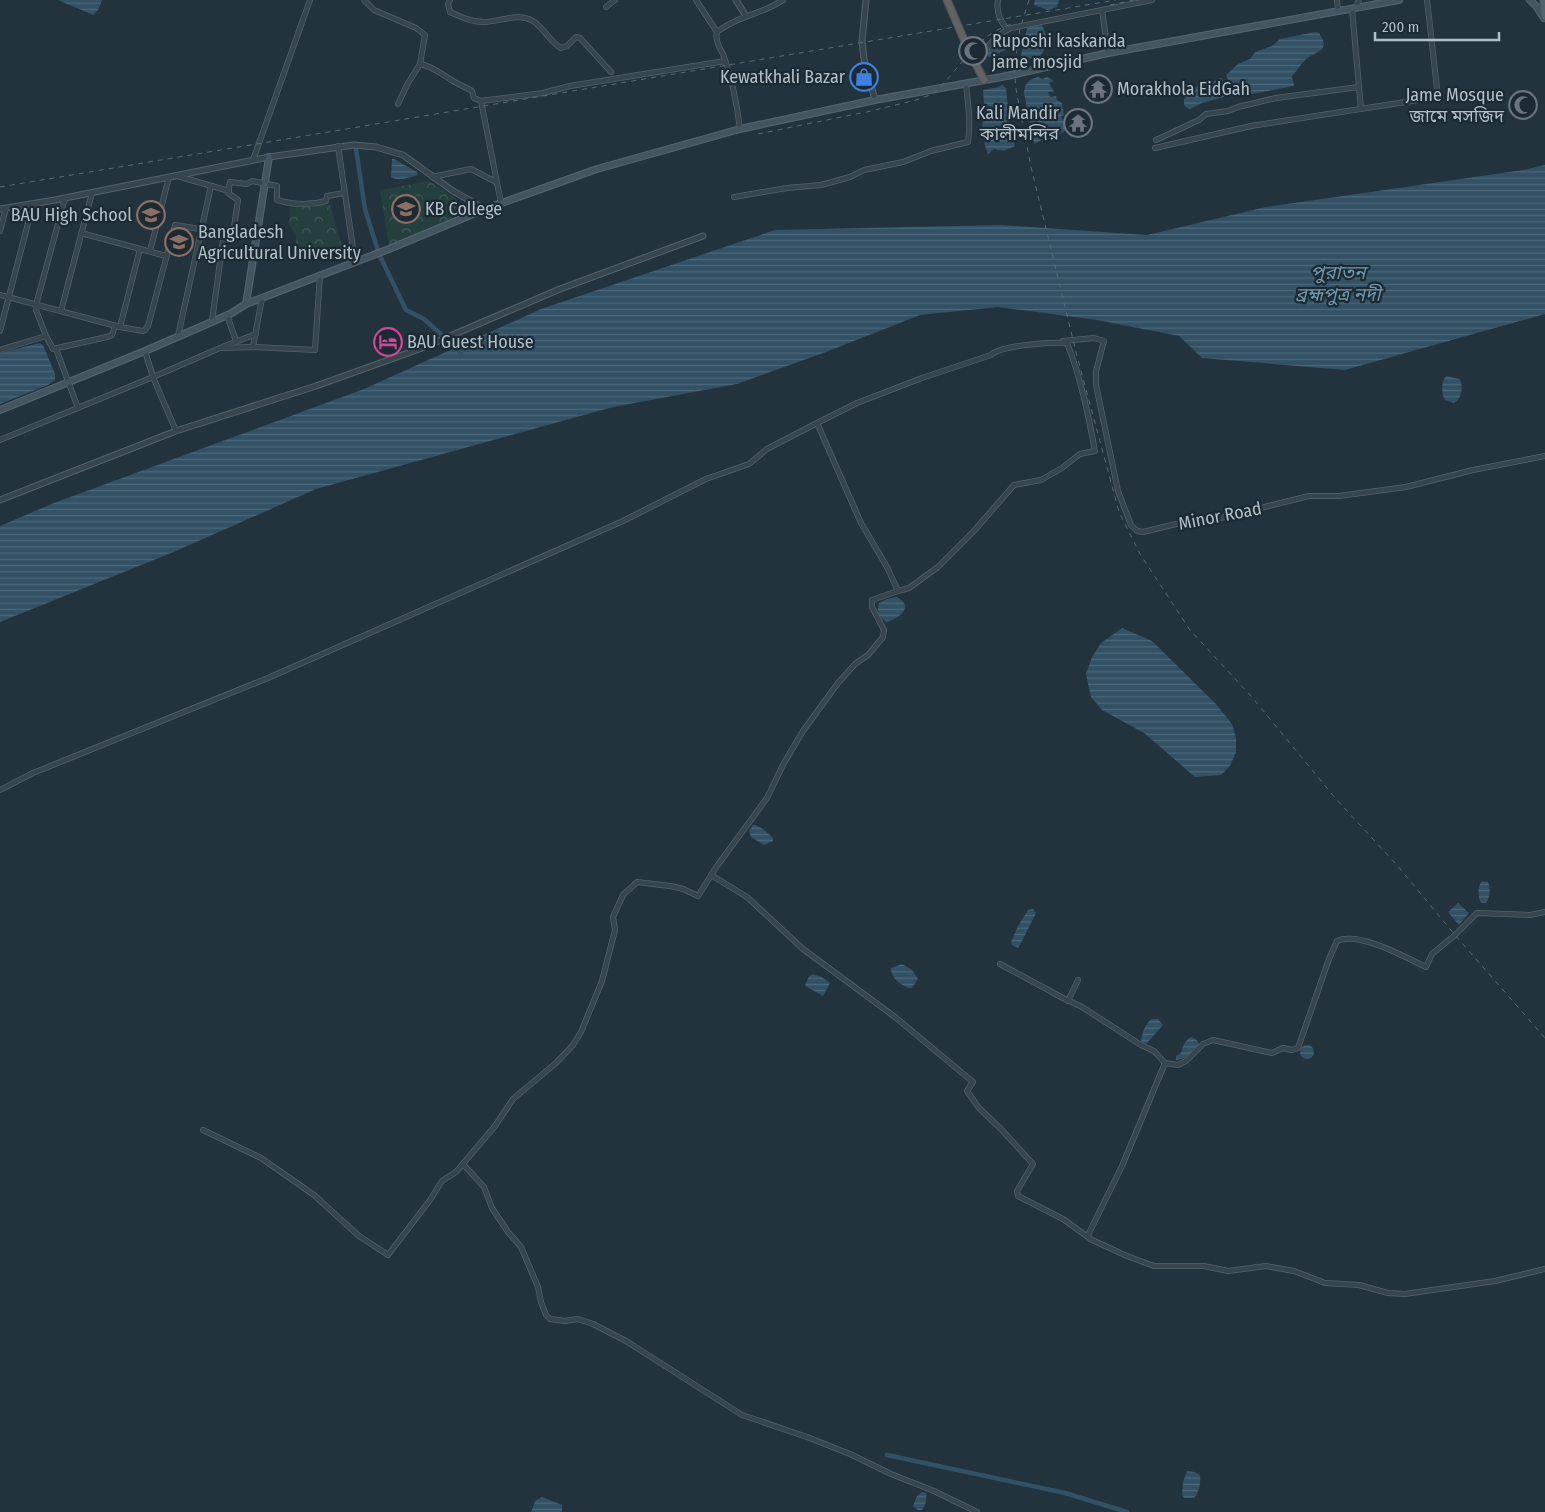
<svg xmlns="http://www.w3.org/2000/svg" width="1545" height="1512" viewBox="0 0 1545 1512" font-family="'Fira Sans Condensed','Noto Sans Bengali',sans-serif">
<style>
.forest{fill:url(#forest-crowns)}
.water{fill:url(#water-rules)}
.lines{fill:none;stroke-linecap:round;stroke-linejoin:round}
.canal{stroke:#325165;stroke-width:4.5}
.minor-casing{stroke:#54626c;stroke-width:6}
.tertiary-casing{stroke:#54626c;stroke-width:7}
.secondary-casing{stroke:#54626c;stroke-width:8}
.primary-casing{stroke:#3f4e57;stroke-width:8}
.trunk-casing{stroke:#414f59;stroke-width:9}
.minor{stroke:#36454e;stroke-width:4.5}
.tertiary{stroke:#36454e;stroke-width:5}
.secondary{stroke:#435561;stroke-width:5.5}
.primary{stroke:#54646e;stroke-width:6}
.trunk{stroke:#646260;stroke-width:7}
.rail{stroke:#576a75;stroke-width:1;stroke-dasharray:5 5;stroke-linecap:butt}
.labels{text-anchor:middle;stroke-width:4.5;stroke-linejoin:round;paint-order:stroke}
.poi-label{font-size:18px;fill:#b1bfc9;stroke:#1b2a33;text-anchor:start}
.street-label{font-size:18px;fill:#b1bfc9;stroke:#1b2a33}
.water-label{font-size:19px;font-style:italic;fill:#7097af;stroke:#1b2a33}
</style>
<defs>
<pattern id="forest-crowns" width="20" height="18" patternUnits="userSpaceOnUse" patternTransform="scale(1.25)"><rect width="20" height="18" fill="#243f3d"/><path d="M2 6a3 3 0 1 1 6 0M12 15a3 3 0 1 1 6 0" fill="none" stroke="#415958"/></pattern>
<pattern id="water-rules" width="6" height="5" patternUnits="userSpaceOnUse" patternTransform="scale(1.25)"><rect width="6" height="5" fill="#325165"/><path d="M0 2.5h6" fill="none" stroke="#4d687a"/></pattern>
</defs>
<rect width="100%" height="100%" fill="#22333e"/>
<g class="forest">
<path d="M 429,181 L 457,199 L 456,217 L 389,245 L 380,190 Z"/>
<path d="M 328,204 L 330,204 L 342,246 L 318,249 L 296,249 L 296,234 L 289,225 L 290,207 L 292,205 L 304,207 Z"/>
</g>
<g class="water">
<path d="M 58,0 L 102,0 L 98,10 L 93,15 Z"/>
<path d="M 1035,0 L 1059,0 L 1057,7 L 1048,10 L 1034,5 Z"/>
<path d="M 1039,24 L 1042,25 C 1048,37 1049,50 1036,59 L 1023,58 L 1021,56 L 1027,28 Z"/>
<path d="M 1315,32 L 1319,33 C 1332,52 1315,51 1305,60 C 1300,65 1297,71 1292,76 L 1294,86 L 1247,95 L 1233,94 L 1226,75 L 1238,64 L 1250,59 L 1255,52 L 1272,46 L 1280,39 Z"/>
<path d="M 1002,38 L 1006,41 L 1006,50 L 989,57 L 987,55 L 987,52 Z"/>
<path d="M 1038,77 L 1042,79 L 1047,77 L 1054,81 L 1049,83 L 1054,92 L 1048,92 L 1050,97 L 1056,96 L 1057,100 L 1062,103 L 1064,115 L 1061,116 L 1064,124 L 1067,125 L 1066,130 L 1054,138 L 1051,135 L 1034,144 L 1024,93 C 1025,83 1028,80 1038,77 Z"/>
<path d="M 1221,78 L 1228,86 L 1224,97 L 1202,103 L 1190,109 L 1187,108 L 1184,105 L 1184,99 C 1199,79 1203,88 1221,78 Z"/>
<path d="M 1002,85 L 1006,88 L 1009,119 L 1015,146 L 1004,151 L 994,149 L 988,154 L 984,143 L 986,140 C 983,132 980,125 985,118 L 983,90 C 990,88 996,89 1002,85 Z"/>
<path d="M 392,159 L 394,159 L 417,172 L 418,175 C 410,177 399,182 391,177 Z"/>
<path d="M 1545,165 L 1545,314 L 1345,370 L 1202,358 L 1179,336 L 1097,320 L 998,307 L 920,315 L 826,352 L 737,384 L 613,407 L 316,489 L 176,551 L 0,622 L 0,526 L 54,503 L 364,389 L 541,309 L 775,230 L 1000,225 L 1147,235 L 1266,207 L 1523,170 Z"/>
<path d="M 40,343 L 43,345 L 55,374 L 55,380 L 48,385 L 0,404 L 0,353 Z"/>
<path d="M 1446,376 L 1460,379 C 1463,387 1462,399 1454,403 L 1445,400 C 1441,392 1441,383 1446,376 Z"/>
<path d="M 897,597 C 915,607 899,618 887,622 C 880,618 876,612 879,603 L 887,599 Z"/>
<path d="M 1122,628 L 1152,641 L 1216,704 L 1232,724 L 1236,738 L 1236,752 L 1230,766 L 1221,775 L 1195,777 L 1144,733 L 1102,710 L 1091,697 L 1086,674 L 1092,657 L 1101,643 Z"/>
<path d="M 753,825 C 760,825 768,833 773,838 L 773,841 L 764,845 L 751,837 L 749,831 Z"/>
<path d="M 1482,881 L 1488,882 C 1491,890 1490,897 1486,903 L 1481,903 C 1478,897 1477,886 1482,881 Z"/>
<path d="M 1458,903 L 1469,913 L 1459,925 L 1448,912 Z"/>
<path d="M 1033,909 L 1036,913 L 1020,945 L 1018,948 L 1012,945 L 1011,942 L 1018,926 L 1028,910 Z"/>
<path d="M 902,964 L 912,970 L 918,979 L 912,988 L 909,988 C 900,985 891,978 891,968 Z"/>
<path d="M 812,974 L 822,977 L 830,983 L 823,996 L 805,986 L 808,978 Z"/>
<path d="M 1152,1019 L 1158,1019 L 1163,1025 L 1146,1044 L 1141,1042 C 1142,1034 1145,1023 1152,1019 Z"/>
<path d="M 1191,1037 L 1197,1040 L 1199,1044 L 1185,1058 L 1176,1060 L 1176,1056 L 1181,1053 C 1183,1047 1184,1041 1191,1037 Z"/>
<circle cx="1307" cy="1052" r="7"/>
<path d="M 1187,1471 L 1194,1472 L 1200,1475 C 1201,1482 1199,1493 1194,1498 L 1184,1498 L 1182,1495 L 1183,1482 Z"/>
<path d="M 922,1492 L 926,1493 C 927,1500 926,1504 922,1510 L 918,1510 L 913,1506 L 917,1496 Z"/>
<path d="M 542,1497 L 562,1505 L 562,1512 L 531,1512 L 535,1501 Z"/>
</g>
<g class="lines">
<g class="canal">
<path d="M 356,149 L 365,209 L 378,251"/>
<path d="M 380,256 L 406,310 L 424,319 L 442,335"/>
<path d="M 447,341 L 461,353"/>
<path d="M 887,1455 L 1065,1493 L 1127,1512"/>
</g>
<defs>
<g id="minor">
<path d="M 364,0 L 374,10 L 416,28 L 425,35 L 420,64 C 433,66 442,75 453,81 C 459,85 466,87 472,91 L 474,98 L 481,101 L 543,93 L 570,86 L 725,61"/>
<path d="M 450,0 L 448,4 L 450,12 C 461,17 472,22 484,22 C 500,22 517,12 533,21 C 544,28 550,42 561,48 L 567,46 L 576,37 L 580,38 L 611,72"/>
<path d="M 696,0 L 717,32"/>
<path d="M 998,0 C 996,11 1000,21 1007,29"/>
<path d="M 1337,0 L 1338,11"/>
<path d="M 606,7 L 615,0"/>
<path d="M 1356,8 L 1359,0"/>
<path d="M 1352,9 L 1361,109"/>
<path d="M 1102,10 L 1108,53"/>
<path d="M 976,65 C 985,49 994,36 1011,28 L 1152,0"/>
<path d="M 481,101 L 501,203"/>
<path d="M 398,104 L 408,83 L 420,64"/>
<path d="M 740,129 C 737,104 732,78 723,54 C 719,47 715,40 717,32 C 737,16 763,14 783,0"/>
<path d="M 1156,140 L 1199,120 L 1206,114 L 1228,111 L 1238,107 L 1276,98 L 1359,87"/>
<path d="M 338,146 L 355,262"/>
<path d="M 1155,148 L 1251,126 L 1438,97 L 1427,0"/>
<path d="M 253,160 L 310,0"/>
<path d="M 177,176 L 229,191"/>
<path d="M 432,177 L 471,169 L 496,182"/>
<path d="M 734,197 L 787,188 L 821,185 L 850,177 L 864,170 L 903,162 L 931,151 L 968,142 C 971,122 968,104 966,84"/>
<path d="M 0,231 L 6,208"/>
<path d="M 81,233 L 166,256"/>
<path d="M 224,233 L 233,234 L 238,200 L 228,193 L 230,182 L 247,184 L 252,181 L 277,186 L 277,200 C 294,205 309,206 326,201 L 327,196 L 344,193"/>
<path d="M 150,251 L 169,177"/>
<path d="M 221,253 L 253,257"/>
<path d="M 0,295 L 120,327 L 143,331 L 145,330 L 148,326 L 175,225 L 224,233 L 212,321"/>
<path d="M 36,305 L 65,198"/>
<path d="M 40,306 L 37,307 L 36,310 L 46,336 L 53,349 L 107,337 L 112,335 L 115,326"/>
<path d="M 61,311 L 92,193"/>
<path d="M 227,315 L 236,341"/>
<path d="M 120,327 L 140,249"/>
<path d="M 0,331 L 33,204"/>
<path d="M 178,336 L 211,186"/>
<path d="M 1063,341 L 1094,338 L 1104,341 L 1096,371 L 1096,385 L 1118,491 L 1131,525 L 1137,531 L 1143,532 L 1176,524 L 1204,522 L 1309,496 L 1339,496 L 1406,487 L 1473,470 L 1545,456"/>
<path d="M 222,347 L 256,334"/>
<path d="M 253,347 L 262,298"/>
<path d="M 56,349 L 78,408"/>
<path d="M 0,350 L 46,336"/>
<path d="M 176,431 L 153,377 L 220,348 L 253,347 L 315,350 L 320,275"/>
<path d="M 0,440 L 153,377 L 145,351"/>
<path d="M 0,790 L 33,773 L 268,678 L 623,521 L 706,479 L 749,464 L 767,449 L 817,423 L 861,523 L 887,567 L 898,591 L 909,588 L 938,567 L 973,532 L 1014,485 L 1041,480 L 1062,468 L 1080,454 L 1095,451 C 1088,414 1081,378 1067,343 C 1052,342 1001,345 991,355 L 922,378 L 857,403 L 817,423"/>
<path d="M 711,875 L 747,897 L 803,949 L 895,1017 L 973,1082 L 967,1091 L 979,1108 L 1001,1129 L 1033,1164 L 1017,1191 L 1018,1196 L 1063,1219 L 1088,1237"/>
<path d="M 1545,912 L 1530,915 L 1477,913 L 1455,935 L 1432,954 L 1426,967 C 1405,957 1359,931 1337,941 L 1329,959 L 1298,1048 L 1292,1050 L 1283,1048 L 1272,1053 L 1213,1040 L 1203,1044 L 1186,1061 L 1178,1065 L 1165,1063 L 1122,1166 L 1088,1235 L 1090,1239 L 1127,1256 L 1154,1266 L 1204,1266 L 1228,1271 L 1266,1266 L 1294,1271 L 1325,1283 L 1359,1285 L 1388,1293 L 1405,1294 L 1495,1281 L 1545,1269"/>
<path d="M 1000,964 L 1063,998 L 1082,1007 L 1141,1045 L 1154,1051 L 1165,1063"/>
<path d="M 1068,1001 L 1078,980"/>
<path d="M 203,1130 L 261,1158 L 314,1195 L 359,1236 L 388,1255 L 430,1200 L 442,1181 L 456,1172 L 495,1126 L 513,1099 L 556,1063 L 573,1045 L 581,1032 L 602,981 L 615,930 L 613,917 L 623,895 L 637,882 L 670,886 L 683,889 L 698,896 L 717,866 L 767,798 L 784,763 L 803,731 L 838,683 L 855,664 L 868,655 L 883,637 L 884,630 L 872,607 L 872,600 L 898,591"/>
<path d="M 463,1164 L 484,1187 L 492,1208 L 508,1232 L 521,1247 L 538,1287 L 541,1302 L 546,1315 L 550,1319 L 565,1321 L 578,1319 L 593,1324 L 626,1341 L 742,1415 L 807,1437 L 850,1454 L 891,1474 L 934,1491 L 977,1512"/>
</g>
<g id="tertiary">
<path d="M 736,0 L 746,16"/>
<path d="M 866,0 L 862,42 L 864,59 L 875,100"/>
<path d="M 0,209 L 55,200 L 269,157 L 354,145 L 376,147 L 403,155 L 453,191 L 485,209"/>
<path d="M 0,500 L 176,431 L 316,386 L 422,348 L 560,289 L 703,236"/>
</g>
<g id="secondary">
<path d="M 1530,0 L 1537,7 L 1544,18"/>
<path d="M 246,304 L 269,157"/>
<path d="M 0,410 L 145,351 L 230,314 L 246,304 L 389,249 L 485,209 L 597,169 L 740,129 L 875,100 L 1007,76 L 1108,53 L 1399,0"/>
</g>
<path id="primary" d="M 1543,0 L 1545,17"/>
<path id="trunk" d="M 947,0 L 968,49 L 984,80"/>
</defs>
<use href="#minor" class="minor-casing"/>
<use href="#tertiary" class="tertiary-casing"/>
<use href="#secondary" class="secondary-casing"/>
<use href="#primary" class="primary-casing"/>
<use href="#trunk" class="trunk-casing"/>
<use href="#minor" class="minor"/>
<use href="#tertiary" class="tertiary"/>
<use href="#secondary" class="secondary"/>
<use href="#primary" class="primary"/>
<use href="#trunk" class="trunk"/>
<g class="rail">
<path d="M 1029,0 L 1020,29 L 1014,68 L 1016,89 L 1031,167 L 1076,352 L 1119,512 L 1140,554 L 1190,630 L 1251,696 L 1336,799 L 1396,864 L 1455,935 L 1545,1038"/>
<path d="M 1110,5 L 1134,0"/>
<path d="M 758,134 L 871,111 L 916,100 L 930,95 L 939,89 C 963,63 977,35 1012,24"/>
<path d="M 0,187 L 1116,0"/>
</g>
</g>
<defs>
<symbol id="mosque-ring" viewBox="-11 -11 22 22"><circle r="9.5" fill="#1b2a33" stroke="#6b7280" stroke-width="1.5"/><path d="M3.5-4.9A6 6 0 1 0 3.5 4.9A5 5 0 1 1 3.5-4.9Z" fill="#6b7280"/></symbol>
<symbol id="shop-ring" viewBox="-11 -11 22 22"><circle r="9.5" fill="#1b2a33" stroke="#3f7fe0" stroke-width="1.5"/><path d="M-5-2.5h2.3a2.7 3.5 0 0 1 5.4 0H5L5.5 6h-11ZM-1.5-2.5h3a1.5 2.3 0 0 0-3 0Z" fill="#3f7fe0"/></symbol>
<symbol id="temple-ring" viewBox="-11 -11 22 22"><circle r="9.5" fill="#1b2a33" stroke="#6b7280" stroke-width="1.5"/><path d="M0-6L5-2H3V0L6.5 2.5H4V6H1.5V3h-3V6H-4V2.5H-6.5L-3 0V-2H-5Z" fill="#6b7280"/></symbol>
<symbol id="university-ring" viewBox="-11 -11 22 22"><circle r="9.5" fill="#1b2a33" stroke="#8d6e63" stroke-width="1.5"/><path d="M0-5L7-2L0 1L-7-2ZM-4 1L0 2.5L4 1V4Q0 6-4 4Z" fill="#8d6e63"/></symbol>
<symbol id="school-ring" viewBox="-11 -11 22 22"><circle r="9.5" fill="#1b2a33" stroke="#8d6e63" stroke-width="1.5"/><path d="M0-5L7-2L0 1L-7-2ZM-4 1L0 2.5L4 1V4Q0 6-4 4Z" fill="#8d6e63"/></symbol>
<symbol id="hotel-ring" viewBox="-11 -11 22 22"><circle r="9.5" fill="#1b2a33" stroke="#d1479c" stroke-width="1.5"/><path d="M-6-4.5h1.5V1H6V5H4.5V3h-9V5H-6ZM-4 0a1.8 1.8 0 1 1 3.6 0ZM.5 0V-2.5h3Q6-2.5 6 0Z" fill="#d1479c"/></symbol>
</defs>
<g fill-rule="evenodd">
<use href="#mosque-ring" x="957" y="35" width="32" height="32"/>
<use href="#shop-ring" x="848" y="61" width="32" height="32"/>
<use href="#temple-ring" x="1082" y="73" width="32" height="32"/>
<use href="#mosque-ring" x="1507" y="89" width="32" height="32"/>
<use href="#temple-ring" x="1062" y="107" width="32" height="32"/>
<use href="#university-ring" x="390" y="193" width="32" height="32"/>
<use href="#school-ring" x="135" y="199" width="32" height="32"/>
<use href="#university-ring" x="163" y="226" width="32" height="32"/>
<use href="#hotel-ring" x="372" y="326" width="32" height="32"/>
</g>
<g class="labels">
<g class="poi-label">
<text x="992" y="47">Ruposhi kaskanda<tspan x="992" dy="21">jame mosjid</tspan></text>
<text x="845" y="83" text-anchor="end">Kewatkhali Bazar</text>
<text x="1117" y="95">Morakhola EidGah</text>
<text x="1504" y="101" text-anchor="end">Jame Mosque<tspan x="1504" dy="21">জামে মসজিদ</tspan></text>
<text x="1059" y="119" text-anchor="end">Kali Mandir<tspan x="1059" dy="21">কালীমন্দির</tspan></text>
<text x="425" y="215">KB College</text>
<text x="132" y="221" text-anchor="end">BAU High School</text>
<text x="198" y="238">Bangladesh<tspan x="198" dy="21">Agricultural University</tspan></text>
<text x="407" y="348">BAU Guest House</text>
</g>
<g class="street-label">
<text transform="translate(1220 516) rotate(-11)" y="6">Minor Road</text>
</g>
<g class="water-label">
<text x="1338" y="279">পুরাতন<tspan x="1338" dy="22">ব্রহ্মপুত্র নদী</tspan></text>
</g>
</g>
<path d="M1375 32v8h124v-8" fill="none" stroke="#b1bfc9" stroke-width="2.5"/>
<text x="1382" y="32" font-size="15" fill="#b1bfc9" stroke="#1b2a33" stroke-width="4" paint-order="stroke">200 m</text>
</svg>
